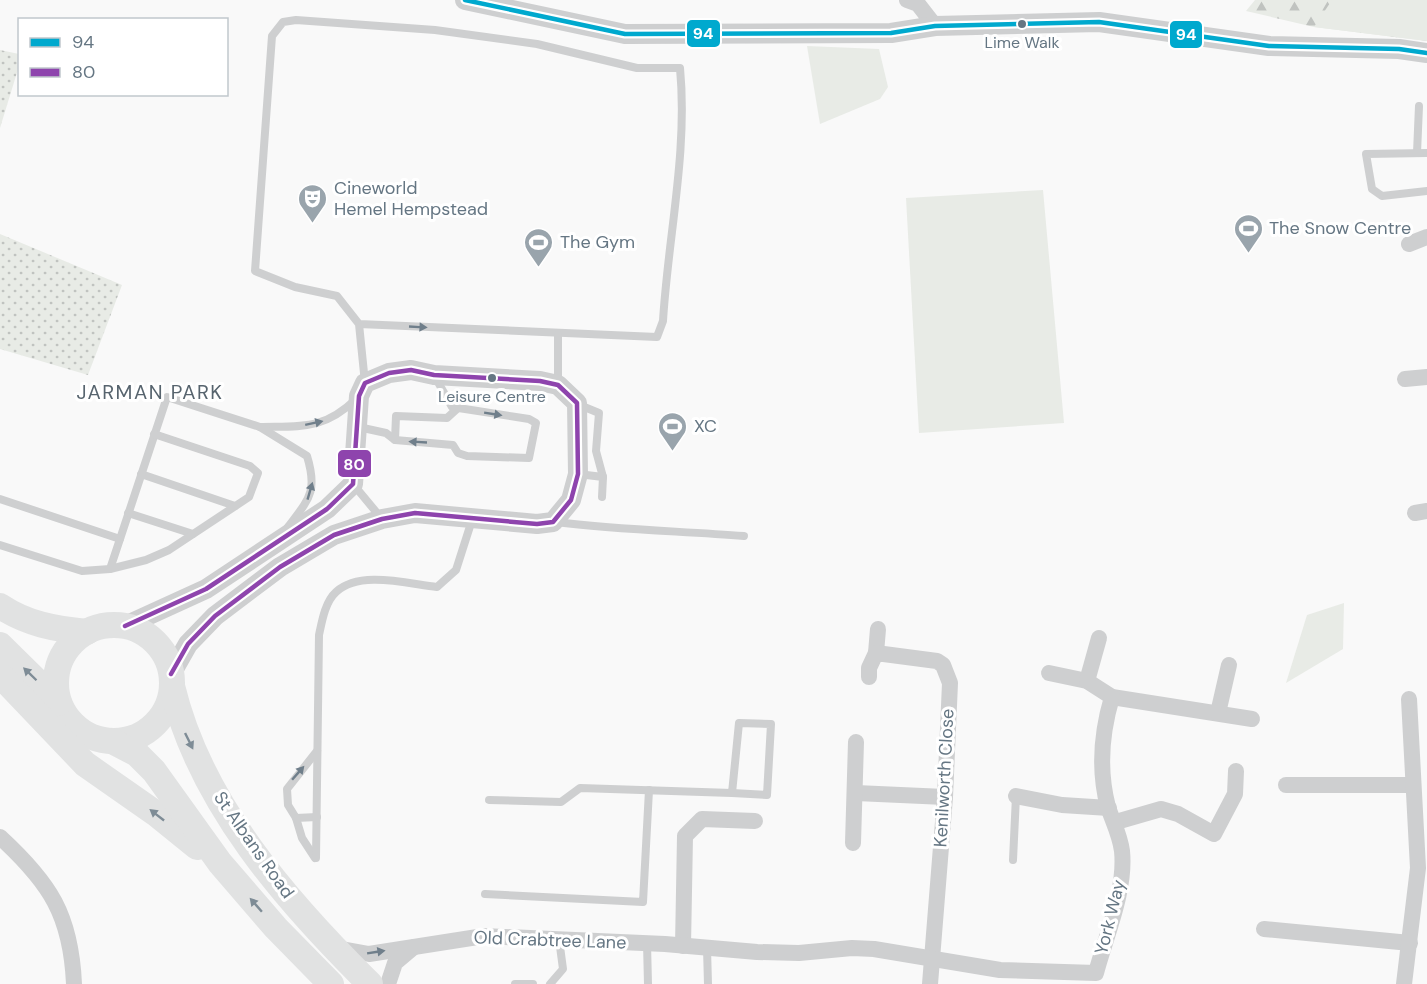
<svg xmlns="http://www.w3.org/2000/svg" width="1427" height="984" viewBox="0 0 1427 984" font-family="'DM Sans',sans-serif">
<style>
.grass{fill:url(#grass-dots)}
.forest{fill:url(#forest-firs)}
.park{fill:#e8ebe6}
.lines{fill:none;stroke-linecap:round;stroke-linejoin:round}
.service{stroke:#cecfd0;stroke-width:8}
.minor{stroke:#cecfd0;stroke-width:16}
.tertiary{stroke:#cecfd0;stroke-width:20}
.primary{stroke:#e1e2e2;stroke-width:26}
.bus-1-casing{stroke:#fff;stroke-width:9}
.bus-2-casing{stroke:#fff;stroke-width:9}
.bus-1{stroke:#00a9ce;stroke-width:4.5}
.bus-2{stroke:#8e44ad;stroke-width:4.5}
.oneway{fill:#707f8b}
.oneway2{fill:#7e8c96}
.bus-dot{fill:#657683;stroke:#fff;stroke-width:2}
.labels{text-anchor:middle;stroke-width:6;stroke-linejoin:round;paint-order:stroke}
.bus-label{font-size:16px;fill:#657683;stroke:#fff}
.poi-label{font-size:18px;fill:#657683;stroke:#fff;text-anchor:start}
.street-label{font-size:18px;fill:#657683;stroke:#fff}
.neighbourhood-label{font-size:20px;letter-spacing:1.5px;fill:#57646e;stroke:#fff}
.line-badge{stroke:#fff;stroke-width:2}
.badge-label{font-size:16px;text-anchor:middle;font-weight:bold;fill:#fff}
</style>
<defs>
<pattern id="grass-dots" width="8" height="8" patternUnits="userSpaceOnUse" patternTransform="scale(1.5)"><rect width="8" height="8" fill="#e8ebe6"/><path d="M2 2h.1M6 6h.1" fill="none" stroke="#c0c3c0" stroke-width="1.8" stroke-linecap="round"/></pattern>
<pattern id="forest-firs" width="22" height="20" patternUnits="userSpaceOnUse" patternTransform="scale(1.5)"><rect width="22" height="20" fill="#e8ebe6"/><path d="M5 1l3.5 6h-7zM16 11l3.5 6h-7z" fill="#c0c3c0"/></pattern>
</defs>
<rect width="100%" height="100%" fill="#f9f9f9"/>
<g class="grass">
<path d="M 0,50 L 19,54 L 19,66 L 0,128 Z"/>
<path d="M 0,234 L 122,285 L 88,375 L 0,349 Z"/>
</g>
<path class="forest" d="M 1255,0 L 1427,0 L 1427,41 L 1314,27 L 1246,11 Z"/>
<g class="park">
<path d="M 1332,0 L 1427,0 L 1427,41 L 1314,27 Z"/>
<path d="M 807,46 L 879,49 L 888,87 L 880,99 L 820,124 Z"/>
<path d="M 1043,190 L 1064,423 L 919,433 L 906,198 Z"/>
<path d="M 1344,603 L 1343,649 L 1286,683 L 1307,615 Z"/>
</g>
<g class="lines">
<g class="service">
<path d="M 1417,153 L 1419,106"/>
<path d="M 1427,153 L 1366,154 L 1372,189 L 1382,196 L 1427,191"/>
<path d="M 359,324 L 657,337 L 663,321 C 668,237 688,152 680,68 L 637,68 L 537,44 L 435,30 L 296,20 L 283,22 L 272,36 L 255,271 L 295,287 L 337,296 L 359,324 L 365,383"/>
<path d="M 558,385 L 558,335"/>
<path d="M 577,404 L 599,413 L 596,451 L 603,477 L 602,497"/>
<path d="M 359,424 L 363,428 L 386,433 L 395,440 L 453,445 L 458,453 L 467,456 L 529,458 L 536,423 L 529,419 L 452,407 L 434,375"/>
<path d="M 260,427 C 302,426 324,430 356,399"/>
<path d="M 395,440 L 396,416 L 447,418 L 458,408"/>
<path d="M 141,474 L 235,506"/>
<path d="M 578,474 L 603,477"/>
<path d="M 353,484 L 382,519"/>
<path d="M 0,499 L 120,539 L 167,397 L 260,427 L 307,456 C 318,492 309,499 288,527"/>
<path d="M 128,513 L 193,534"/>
<path d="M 556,522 C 618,530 681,531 744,536"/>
<path d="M 0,545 L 82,571 L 110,569 L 146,560 L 169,550 L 249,497 L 258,473 L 250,466 L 154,434"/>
<path d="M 110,569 L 120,539"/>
<path d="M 489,800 L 561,802 L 580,788 L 732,793 L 739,723 L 771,724 L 767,795 L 732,793"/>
<path d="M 317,817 L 296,818 L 288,805 L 287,789 L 317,751"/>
<path d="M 296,818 L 302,838 L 315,858"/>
<path d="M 316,858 L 319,635 C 322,621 325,602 336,592 C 360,570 408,584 437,587 L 456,570 L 472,520"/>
<path d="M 1013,860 L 1016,796"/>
<path d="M 485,894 L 643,902 L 649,790"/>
<path d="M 647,943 L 648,984"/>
<path d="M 707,948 L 708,984"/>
<path d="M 515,984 L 533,984"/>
<path d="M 550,984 L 563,969 L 559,939"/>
</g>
<g class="minor">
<path d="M 907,0 L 918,4 L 935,26"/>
<path d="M 1409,244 L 1427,237"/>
<path d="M 1405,379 L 1427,377"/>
<path d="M 1415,513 L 1427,511"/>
<path d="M 876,653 L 878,629"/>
<path d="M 1049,673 L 1087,681 L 1112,697 L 1252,719"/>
<path d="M 869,677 L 869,668 L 876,653 L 937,661 L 943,665 L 950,683 L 945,797 L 930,984"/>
<path d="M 1087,681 L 1099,638"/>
<path d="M 1218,713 L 1229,665"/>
<path d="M 1286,785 L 1413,785"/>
<path d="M 856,793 L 945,797"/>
<path d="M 1016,796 L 1062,805 L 1109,808"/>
<path d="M 1116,822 L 1161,809 L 1178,814 L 1214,834 L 1235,794 L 1236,771"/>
<path d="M 0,837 C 50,883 71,915 74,984"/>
<path d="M 853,843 L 856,742"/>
<path d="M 1264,929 L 1410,943"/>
<path d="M 683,946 L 685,836 L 702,819 L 755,821"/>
<path d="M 336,948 L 369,954 L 484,936 L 665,944 L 757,952 L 799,953 L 852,948 L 874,949 L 1000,970 L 1096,973 C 1106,935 1126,891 1122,851 C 1120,835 1113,822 1108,807 C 1098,769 1101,734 1112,697"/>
<path d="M 388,984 L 395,963 L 414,947"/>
<path d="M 1404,984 L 1418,868 L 1409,699"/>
</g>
<g class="tertiary">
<path d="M 465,0 L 625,34 L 891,33 L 935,26 L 1099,22 L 1269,46 L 1399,49 L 1427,53"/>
<path d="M 125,626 L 206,589 L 327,509 L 353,484 L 359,396 L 365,383 L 389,373 L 411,370 L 434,375 L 540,381 L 558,385 L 577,403 L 578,474 L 571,500 L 553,522 L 537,524 L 415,513 L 382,519 L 334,535 L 280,567 L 215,616 L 188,644 L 171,674"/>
</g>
<g class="primary">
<path d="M 0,606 C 27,624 55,629 87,632"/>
<circle cx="114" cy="683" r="58"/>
<path d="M 0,645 L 59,703"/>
<path d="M 0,675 L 85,764 L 155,813 L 197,847"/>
<path d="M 172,686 C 200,803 286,901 370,984"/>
<path d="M 112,741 L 137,754 L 154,771 L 220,863 L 276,928 L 331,984"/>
</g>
<defs>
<path id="bus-1" d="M 465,0 L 625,34 L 891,33 L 935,26 L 1099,22 L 1269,46 L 1399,49 L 1427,53"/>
<path id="bus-2" d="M 125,626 L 206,589 L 327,509 L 353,484 L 359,396 L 365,383 L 389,373 L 411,370 L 434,375 L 540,381 L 558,385 L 577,403 L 578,474 L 571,500 L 553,522 L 537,524 L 415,513 L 382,519 L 334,535 L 280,567 L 215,616 L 188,644 L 171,674"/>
</defs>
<use href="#bus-1" class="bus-1-casing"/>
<use href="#bus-2" class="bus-2-casing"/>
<use href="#bus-1" class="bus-1"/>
<use href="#bus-2" class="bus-2"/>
</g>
<defs><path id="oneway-solid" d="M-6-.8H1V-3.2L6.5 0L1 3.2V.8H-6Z" transform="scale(1.5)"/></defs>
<g class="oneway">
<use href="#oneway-solid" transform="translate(418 327) rotate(3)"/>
<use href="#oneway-solid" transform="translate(493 414) rotate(9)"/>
<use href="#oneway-solid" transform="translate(314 423) rotate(-12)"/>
<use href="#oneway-solid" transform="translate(418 442) rotate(-177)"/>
<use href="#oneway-solid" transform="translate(310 491) rotate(-74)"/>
<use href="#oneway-solid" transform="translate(298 773) rotate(-49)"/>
<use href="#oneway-solid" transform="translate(376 952) rotate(-9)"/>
</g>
<g class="oneway2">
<use href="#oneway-solid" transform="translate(30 674) rotate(-136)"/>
<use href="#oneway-solid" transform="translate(189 741) rotate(64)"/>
<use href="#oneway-solid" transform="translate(157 815) rotate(-142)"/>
<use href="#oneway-solid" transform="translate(256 905) rotate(-131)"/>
</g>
<defs>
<symbol id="theatre-pin" viewBox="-11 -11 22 30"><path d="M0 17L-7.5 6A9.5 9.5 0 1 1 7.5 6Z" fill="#99a4ac" stroke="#fff"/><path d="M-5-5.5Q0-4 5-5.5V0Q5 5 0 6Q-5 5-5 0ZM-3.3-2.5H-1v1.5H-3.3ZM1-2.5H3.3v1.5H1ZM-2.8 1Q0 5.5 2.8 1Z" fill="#fff"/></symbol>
<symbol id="stadium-pin" viewBox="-11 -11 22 30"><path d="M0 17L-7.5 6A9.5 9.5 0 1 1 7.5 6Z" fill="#99a4ac" stroke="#fff"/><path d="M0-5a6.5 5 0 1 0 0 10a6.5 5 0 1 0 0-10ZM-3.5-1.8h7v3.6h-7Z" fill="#fff"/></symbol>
</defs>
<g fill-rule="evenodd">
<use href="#theatre-pin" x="296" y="182" width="33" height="45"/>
<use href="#stadium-pin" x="1232" y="212" width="33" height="45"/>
<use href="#stadium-pin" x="522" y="226" width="33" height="45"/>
<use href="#stadium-pin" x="656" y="410" width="33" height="45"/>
</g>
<g class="bus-dot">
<circle cx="1022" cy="24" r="5"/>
<circle cx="492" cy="378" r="5"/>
</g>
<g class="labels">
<g class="bus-label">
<text x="1022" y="48">Lime Walk</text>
<text x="492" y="402">Leisure Centre</text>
</g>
<g class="poi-label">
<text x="334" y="194">Cineworld<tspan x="334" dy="21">Hemel Hempstead</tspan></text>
<text x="1269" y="234">The Snow Centre</text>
<text x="560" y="248">The Gym</text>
<text x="694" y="432">XC</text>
</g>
<g class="street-label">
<text transform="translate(944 778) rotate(-87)" y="6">Kenilworth Close</text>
<text transform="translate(254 845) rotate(55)" y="6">St Albans Road</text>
<text transform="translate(1110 917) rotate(-76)" y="6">York Way</text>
<text transform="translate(550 940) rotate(2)" y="6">Old Crabtree Lane</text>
</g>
<g class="neighbourhood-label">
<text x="150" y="399">JARMAN PARK</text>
</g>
</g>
<g class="line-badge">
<rect x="686" y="19" width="35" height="29" rx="6" fill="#00a9ce"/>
<rect x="1169" y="20" width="34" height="29" rx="6" fill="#00a9ce"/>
<rect x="337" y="449" width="35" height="29" rx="6" fill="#8e44ad"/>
</g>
<g class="badge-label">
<text x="703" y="39">94</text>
<text x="1186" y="40">94</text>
<text x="354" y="470">80</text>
</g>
<rect x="18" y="18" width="210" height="78" fill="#ffffff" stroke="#c1c8cd" stroke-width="1.5"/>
<rect x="30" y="38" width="30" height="9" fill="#00a9ce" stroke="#c1c8cd" stroke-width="1.5"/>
<text x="72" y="48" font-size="18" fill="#657683">94</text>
<rect x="30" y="68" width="30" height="9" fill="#8e44ad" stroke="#c1c8cd" stroke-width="1.5"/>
<text x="72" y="78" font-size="18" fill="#657683">80</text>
</svg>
